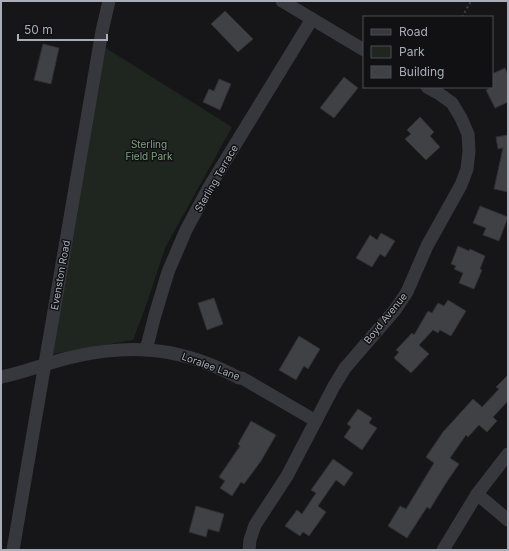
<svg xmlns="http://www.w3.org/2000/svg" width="509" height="551" viewBox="0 0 509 551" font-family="Inter,sans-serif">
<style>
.green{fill:#1e261f}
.building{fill:#404145;stroke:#303034}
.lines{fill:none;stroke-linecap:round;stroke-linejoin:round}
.path{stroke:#3d3f44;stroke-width:2;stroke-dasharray:2 3;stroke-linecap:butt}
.minor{stroke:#37383d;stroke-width:13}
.labels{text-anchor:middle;stroke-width:3;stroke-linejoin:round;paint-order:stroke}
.park-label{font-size:10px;fill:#7fa381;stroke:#111113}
.street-label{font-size:10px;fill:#a8adb8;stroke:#111113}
</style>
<rect width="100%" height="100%" fill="#161618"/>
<path class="green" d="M 104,47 L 232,127 L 165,248 L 148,300 L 133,340 L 53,354 Z"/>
<g class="building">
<path d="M 225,11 L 253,39 L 238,52 L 211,24 Z"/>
<path d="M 43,44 L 59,48 L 51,84 L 34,80 Z"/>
<path d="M 505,68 L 508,75 L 508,102 L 495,108 L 486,90 L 492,87 L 492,74 Z"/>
<path d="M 344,77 L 358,88 L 334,118 L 320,108 Z"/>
<path d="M 219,79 L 231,84 L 220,110 L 203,102 L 209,89 L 214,91 Z"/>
<path d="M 420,117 L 434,132 L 430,136 L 440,147 L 426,160 L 405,139 L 411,134 L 407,130 Z"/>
<path d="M 508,135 L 508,192 L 494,189 L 503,148 L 498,149 L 496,137 Z"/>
<path d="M 480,206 L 508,217 L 499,241 L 483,235 L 486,228 L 473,223 Z"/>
<path d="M 381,233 L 395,241 L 385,257 L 380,254 L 372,267 L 356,258 L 370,235 L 377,240 Z"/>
<path d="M 458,246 L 469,251 L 470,249 L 485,256 L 480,269 L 482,270 L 474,289 L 459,283 L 463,273 L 454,269 L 456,266 L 451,264 Z"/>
<path d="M 214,298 L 223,324 L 207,330 L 198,303 Z"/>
<path d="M 448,300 L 466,311 L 451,336 L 440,330 L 438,333 L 433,330 L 419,345 L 429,354 L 411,373 L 394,358 L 399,352 L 396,350 L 412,333 L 414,335 L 428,311 L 432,313 L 438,303 L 444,306 Z"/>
<path d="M 299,336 L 320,349 L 308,369 L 304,366 L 296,380 L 279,370 Z"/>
<path d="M 508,375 L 508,401 L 493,417 L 497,421 L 487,432 L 479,425 L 468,437 L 466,435 L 450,458 L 459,464 L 446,483 L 430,509 L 427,507 L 407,538 L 388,526 L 400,506 L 406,509 L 434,463 L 426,457 L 443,432 L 473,399 L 482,407 L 499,389 L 496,387 Z"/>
<path d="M 358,409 L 372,418 L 369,423 L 377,428 L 362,450 L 344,437 L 351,427 L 347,424 Z"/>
<path d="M 251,421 L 276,435 L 261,461 L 244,484 L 241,482 L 232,496 L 220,488 L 225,481 L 219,477 L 240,446 L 238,444 Z"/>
<path d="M 333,459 L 353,473 L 344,486 L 336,480 L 318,506 L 326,512 L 309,536 L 303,532 L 300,536 L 285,526 L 297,510 L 302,514 L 316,493 L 311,490 Z"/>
<path d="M 196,506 L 224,514 L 219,532 L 208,529 L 206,537 L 189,532 Z"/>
</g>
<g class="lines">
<path class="path" d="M 462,17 L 471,1"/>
<g class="minor">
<path d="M 282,1 L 364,50"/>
<path d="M 146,350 L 155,315 L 168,272 L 186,230 L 208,189 L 312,19"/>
<path d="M 1,377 C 27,372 51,361 77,356 C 137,343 185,349 239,378 L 242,378 L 316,421"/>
<path d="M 477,494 L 508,520"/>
<path d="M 13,550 L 102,31 L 109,1"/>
<path d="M 249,550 L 250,540 L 255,525 L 287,476 L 334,386 L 345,368 L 395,310 L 407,292 L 427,246 L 461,185 L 467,169 L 469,151 L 468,134 L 461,118 L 452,103 L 438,93 L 427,87"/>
<path d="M 443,550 L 477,494 L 508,454"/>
</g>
</g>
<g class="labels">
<g class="park-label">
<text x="149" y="148">Sterling<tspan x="149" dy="12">Field Park</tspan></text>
</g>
<g class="street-label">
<text transform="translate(216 178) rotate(-60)" y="4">Sterling Terrace</text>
<text transform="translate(60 275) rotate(-80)" y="4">Evenston Road</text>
<text transform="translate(385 318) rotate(-51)" y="4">Boyd Avenue</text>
<text transform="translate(211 366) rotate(20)" y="4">Loralee Lane</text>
</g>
</g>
<rect width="509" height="551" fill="none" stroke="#a8adb8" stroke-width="4"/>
<rect x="363" y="16" width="130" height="72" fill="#111113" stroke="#4d4f55"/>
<rect x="371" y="29" width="20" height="6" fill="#37383d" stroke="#4d4f55"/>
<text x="399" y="36" font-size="12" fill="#a8adb8">Road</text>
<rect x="371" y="46" width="20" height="12" fill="#1e261f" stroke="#4d4f55"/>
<text x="399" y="56" font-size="12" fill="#a8adb8">Park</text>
<rect x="371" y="66" width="20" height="12" fill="#404145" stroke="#4d4f55"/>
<text x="399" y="76" font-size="12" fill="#a8adb8">Building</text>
<path d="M18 34v6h89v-6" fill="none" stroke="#a8adb8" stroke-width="2"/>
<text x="24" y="34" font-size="12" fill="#a8adb8" stroke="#111113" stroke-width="3" paint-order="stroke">50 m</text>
</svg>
